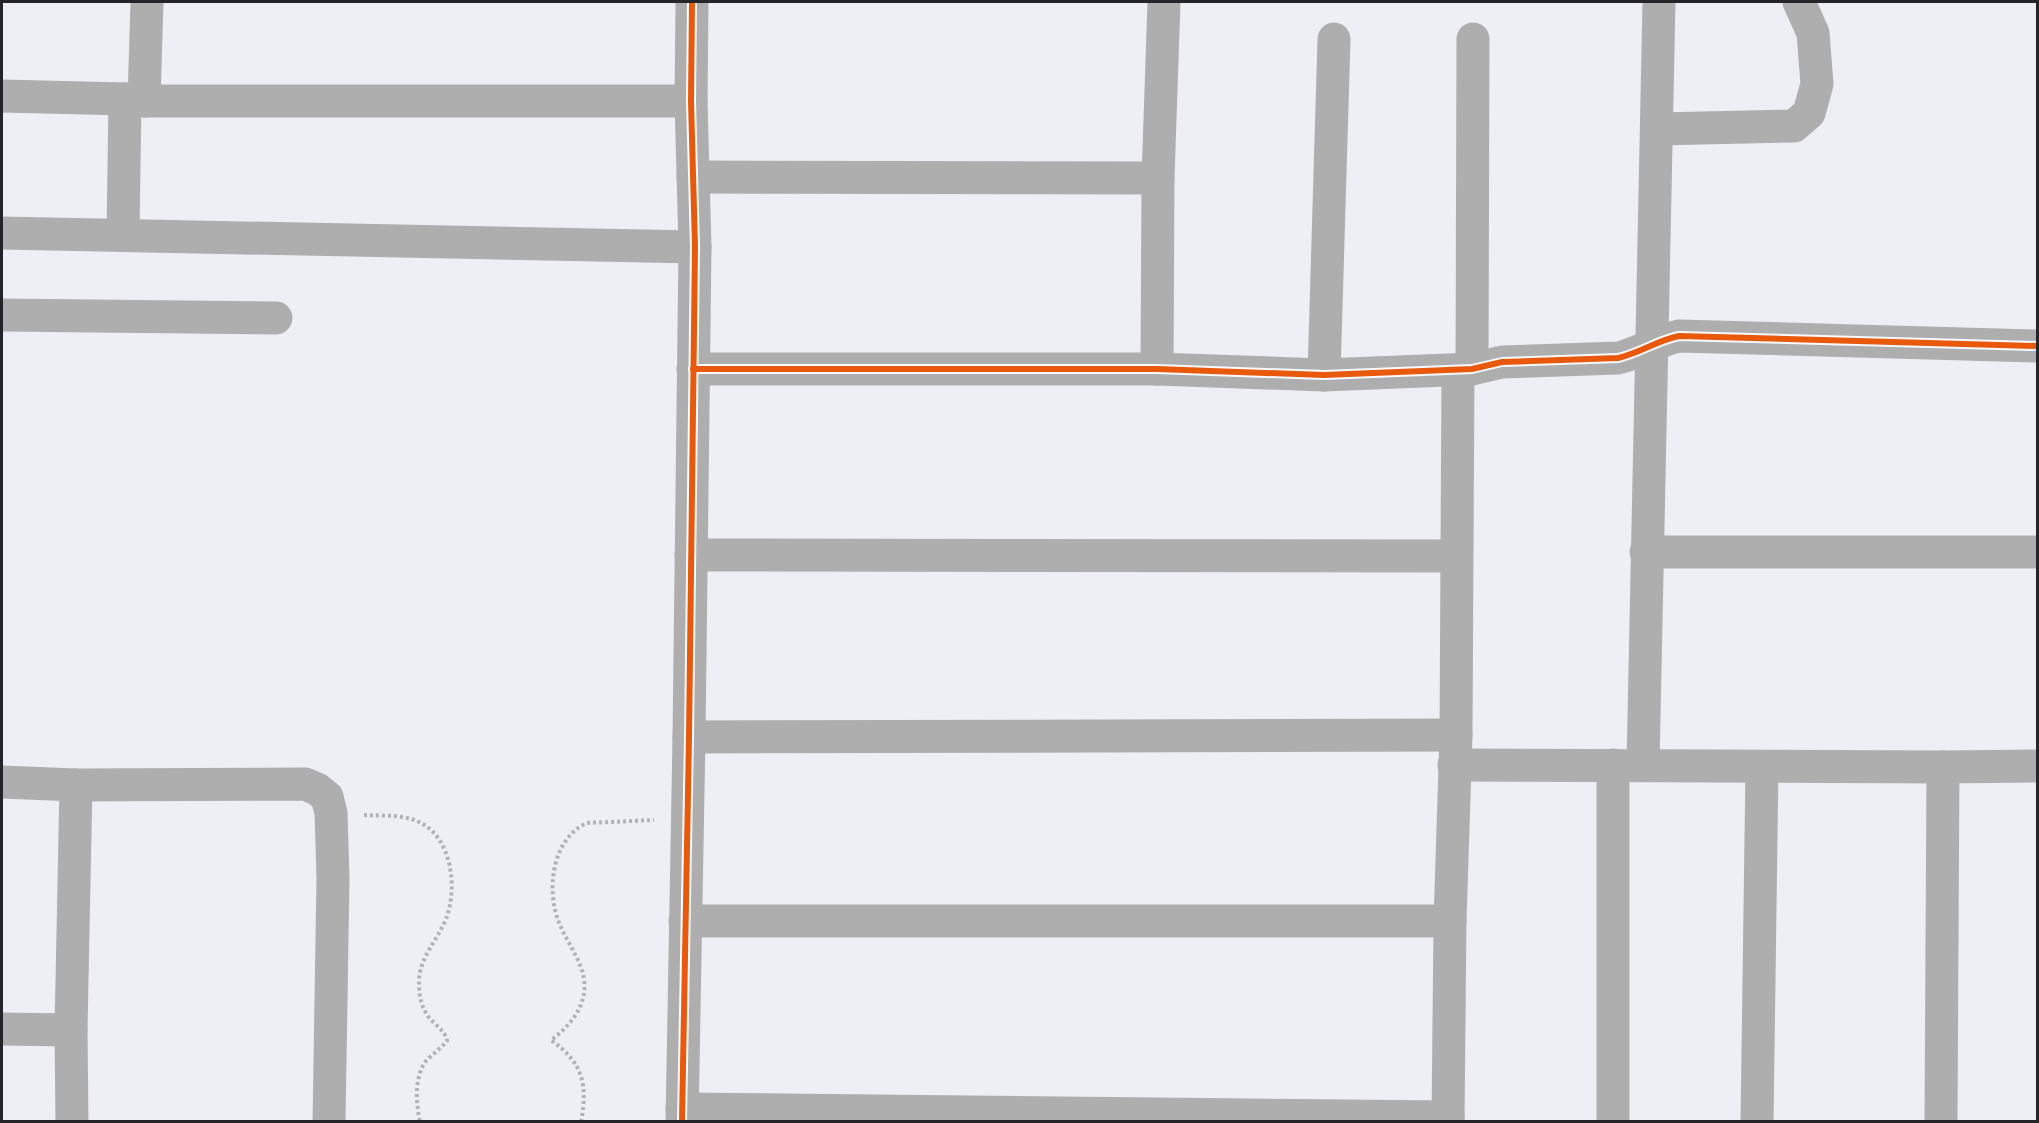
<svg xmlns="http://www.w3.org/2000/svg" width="2039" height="1123" viewBox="0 0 2039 1123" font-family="Literata,serif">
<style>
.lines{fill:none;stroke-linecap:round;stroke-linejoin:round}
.path{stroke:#b2b1b4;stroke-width:4;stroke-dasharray:3 3;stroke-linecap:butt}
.minor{stroke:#afaeaf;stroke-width:33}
.cycleway-casing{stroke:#f9faff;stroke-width:10}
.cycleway{stroke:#e8590c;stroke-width:6}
</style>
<rect width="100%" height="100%" fill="#eeeff5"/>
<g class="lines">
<g class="path">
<path d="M 364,815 C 382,816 402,814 419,822 C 452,837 458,888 446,919 C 437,941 419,958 419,982 C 419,992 420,1003 426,1013 C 431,1023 446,1030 447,1041 C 441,1048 433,1054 426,1061 C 414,1076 416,1104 420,1122"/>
<path d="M 581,1122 C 588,1084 583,1063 551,1040 C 576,1022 593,996 580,965 C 574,950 564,936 558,920 C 546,887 553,838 587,823 L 654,820"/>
</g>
<g class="minor">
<path d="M 2,96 L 125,99 L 144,101 L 691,101"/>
<path d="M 144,101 L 147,2"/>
<path d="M 1657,129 L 1794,126 L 1809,113 L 1817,84 L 1813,33 L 1799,2"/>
<path d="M 693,177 L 1158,178"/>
<path d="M 2,233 L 695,247"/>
<path d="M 123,235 L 125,99"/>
<path d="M 2,315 L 276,318"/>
<path d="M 693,369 L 1157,369 L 1324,375 L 1472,369 L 1502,362 L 1618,358 C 1640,353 1658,340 1679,336 L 2038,346"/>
<path d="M 1157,369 L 1158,178 L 1164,2"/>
<path d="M 1472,369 L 1473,39"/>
<path d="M 1324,375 L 1334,39"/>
<path d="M 1646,552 L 2038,552"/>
<path d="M 691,555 L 1456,556"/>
<path d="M 689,737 L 1456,735"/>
<path d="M 1454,765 L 1943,767 L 2038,766"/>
<path d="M 1643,765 L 1659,2"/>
<path d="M 2,782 L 76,785 L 305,784 L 317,789 L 327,797 L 331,813 L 333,878 L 329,1122"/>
<path d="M 685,921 L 1450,921"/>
<path d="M 2,1029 L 71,1030"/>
<path d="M 682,1109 L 1448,1117"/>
<path d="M 72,1122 L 71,1030 L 76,785"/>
<path d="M 682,1122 L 689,737 L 695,247 L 691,101 L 692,2"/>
<path d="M 1448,1122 L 1450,921 L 1456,735 L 1458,370"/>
<path d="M 1613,1122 L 1613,765"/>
<path d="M 1757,1122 L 1762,767"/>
<path d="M 1941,1122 L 1943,767"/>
</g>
<defs>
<g id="cycleway">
<path d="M 693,369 L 1157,369 L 1324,375 L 1472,369 L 1502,362 L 1618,358 C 1640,353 1658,340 1679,336 L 2038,346"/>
<path d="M 682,1122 L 689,737 L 695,247 L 691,101 L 692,2"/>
</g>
</defs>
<use href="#cycleway" class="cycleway-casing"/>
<use href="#cycleway" class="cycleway"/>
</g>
<rect width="2039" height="1123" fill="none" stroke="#252529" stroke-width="6"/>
</svg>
